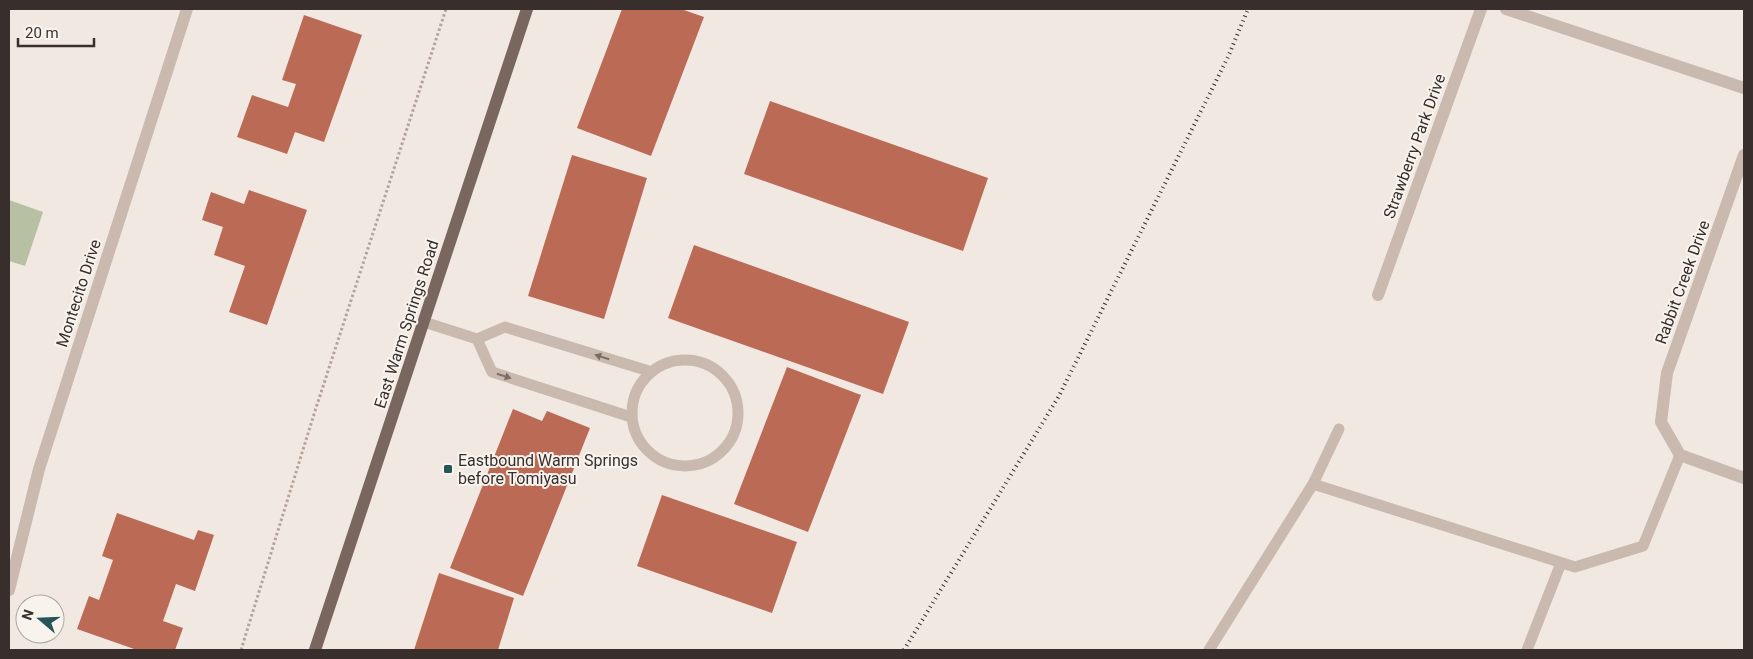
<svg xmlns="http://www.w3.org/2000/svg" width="1753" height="659" viewBox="0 0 1753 659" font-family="Roboto,sans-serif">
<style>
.green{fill:#b7c0a2}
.building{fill:#bb6a56}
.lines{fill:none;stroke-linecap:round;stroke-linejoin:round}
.path{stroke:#b5a398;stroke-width:3;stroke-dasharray:2.5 2.5;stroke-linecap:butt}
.service{stroke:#c9b9ae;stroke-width:11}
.minor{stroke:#c9b9ae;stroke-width:12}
.primary{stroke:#79665e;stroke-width:12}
.rail{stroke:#382f2c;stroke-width:4;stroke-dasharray:1 4;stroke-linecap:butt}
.oneway{fill:#796d66}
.poi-dot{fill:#255556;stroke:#f9f3ee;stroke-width:2}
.labels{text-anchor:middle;stroke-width:4;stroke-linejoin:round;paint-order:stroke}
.street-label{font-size:16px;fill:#382f2c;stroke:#f9f3ee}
.poi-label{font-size:16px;fill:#382f2c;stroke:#f9f3ee;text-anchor:start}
</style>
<rect width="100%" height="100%" fill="#f1e9e1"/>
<path class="green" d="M 9,200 L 43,212 L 25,266 L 9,261 Z"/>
<g class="building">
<path d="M 622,9 L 681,9 L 704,17 L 651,156 L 577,128 Z"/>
<path d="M 304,15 L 362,35 L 324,142 L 295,132 L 287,154 L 237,137 L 252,95 L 288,107 L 296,84 L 282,80 Z"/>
<path d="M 770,101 L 988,178 L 963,251 L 744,174 Z"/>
<path d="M 572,155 L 647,178 L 604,319 L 528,296 Z"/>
<path d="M 249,190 L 307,210 L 267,325 L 229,312 L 245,266 L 214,255 L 223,227 L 202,220 L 211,192 L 244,204 Z"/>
<path d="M 694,245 L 909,322 L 883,394 L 668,318 Z"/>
<path d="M 787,367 L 861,395 L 808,532 L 734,504 Z"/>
<path d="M 513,409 L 542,421 L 547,411 L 590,428 L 523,596 L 450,568 Z"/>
<path d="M 662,495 L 797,542 L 772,613 L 637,566 Z"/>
<path d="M 117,513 L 194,540 L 198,530 L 214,535 L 195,591 L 176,584 L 163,621 L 183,628 L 175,650 L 137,650 L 77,629 L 89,596 L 99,600 L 113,560 L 102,556 Z"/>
<path d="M 439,573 L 514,598 L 498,650 L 414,650 Z"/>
</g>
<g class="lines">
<path class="path" d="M 241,650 L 315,411 L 446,9"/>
<g class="service">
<path d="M 424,322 L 477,339 L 505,327 L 649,371"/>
<path d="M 477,339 L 492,372 L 631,417"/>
<circle cx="685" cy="413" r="53"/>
<path d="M 1313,484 L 1339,429"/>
<path d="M 1209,650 L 1313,484 L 1575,567 L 1643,546 L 1680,455"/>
<path d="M 1527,650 L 1561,563"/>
</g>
<g class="minor">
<path d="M 1506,9 L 1744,88"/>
<path d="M 1744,155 L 1667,373 L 1661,422 L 1680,455 L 1744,478"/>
<path d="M 1378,295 L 1481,9"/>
<path d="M 9,590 L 39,469 L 187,9"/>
</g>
<path class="primary" d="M 315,650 L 527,9"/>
<path class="rail" d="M 904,650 L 1059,396 L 1228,57 L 1248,9"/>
</g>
<defs><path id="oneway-solid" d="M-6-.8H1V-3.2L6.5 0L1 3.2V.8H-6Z" transform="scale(1.25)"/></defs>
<g class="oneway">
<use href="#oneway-solid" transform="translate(602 357) rotate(-163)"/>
<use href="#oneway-solid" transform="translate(504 376) rotate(18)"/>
</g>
<rect class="poi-dot" x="443" y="464" width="10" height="10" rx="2.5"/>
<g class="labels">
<g class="street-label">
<text transform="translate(1414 146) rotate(-70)" y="6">Strawberry Park Drive</text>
<text transform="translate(1682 282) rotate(-70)" y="6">Rabbit Creek Drive</text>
<text transform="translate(78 293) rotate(-72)" y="6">Montecito Drive</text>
<text transform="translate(406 324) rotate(-72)" y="6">East Warm Springs Road</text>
</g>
<g class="poi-label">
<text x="458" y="466">Eastbound Warm Springs<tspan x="458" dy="18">before Tomiyasu</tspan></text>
</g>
</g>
<rect width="1753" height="659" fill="none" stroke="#382f2c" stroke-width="20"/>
<g transform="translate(40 619) rotate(289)"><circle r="24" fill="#f9f3ee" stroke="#aca5a0"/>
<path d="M0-4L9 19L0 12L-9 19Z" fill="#255556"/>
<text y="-8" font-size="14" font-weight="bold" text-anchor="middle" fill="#382f2c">N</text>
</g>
<path d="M18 38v8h76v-8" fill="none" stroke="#382f2c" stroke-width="2.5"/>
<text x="25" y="38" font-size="15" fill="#382f2c" stroke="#f9f3ee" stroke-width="4" paint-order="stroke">20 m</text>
</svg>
